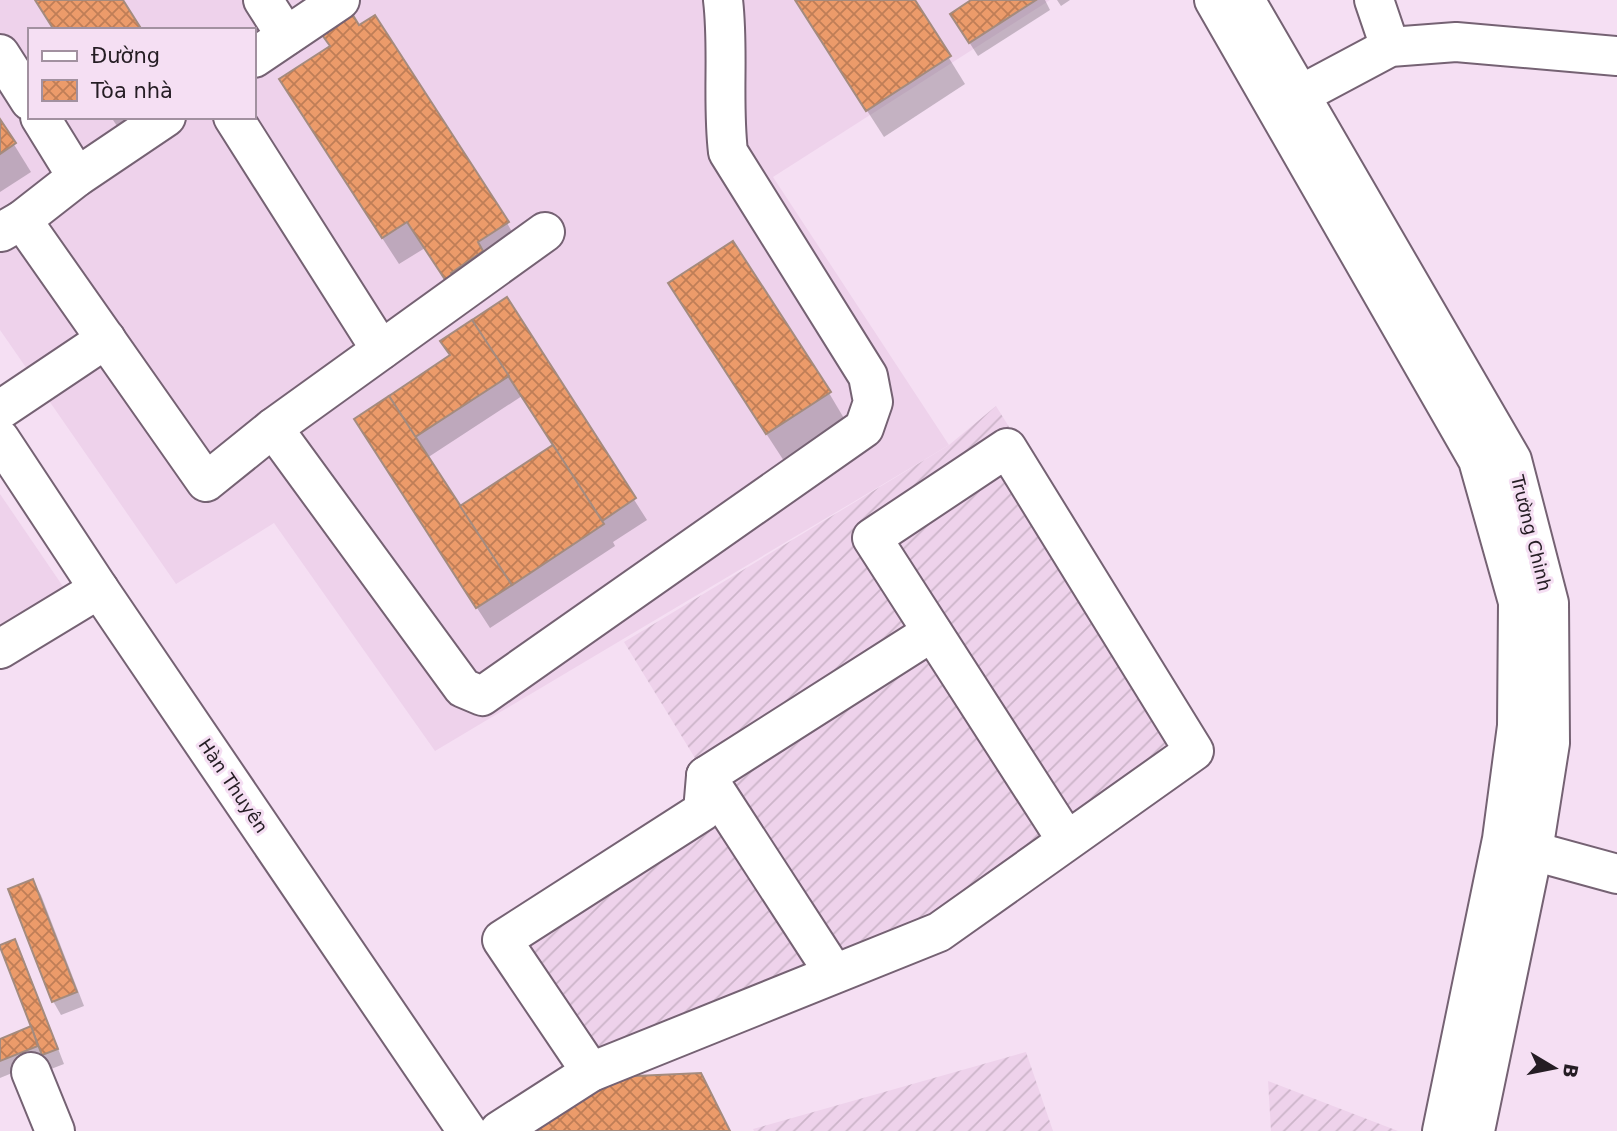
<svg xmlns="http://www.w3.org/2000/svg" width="1617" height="1131" viewBox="0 0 1617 1131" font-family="'DejaVu Sans',sans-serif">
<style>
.built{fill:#eed2eb;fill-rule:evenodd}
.industrial{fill:url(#industrial-furrows)}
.shadow{fill:#0003;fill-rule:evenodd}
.building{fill:url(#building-cross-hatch);stroke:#a48b7e;stroke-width:2}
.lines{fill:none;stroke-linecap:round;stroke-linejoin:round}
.minor-casing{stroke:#756273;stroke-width:42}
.major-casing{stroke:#756273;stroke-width:42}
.minor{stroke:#fff;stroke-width:38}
.major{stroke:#fff;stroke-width:38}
.labels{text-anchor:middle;stroke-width:6;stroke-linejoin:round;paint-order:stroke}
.street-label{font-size:18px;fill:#251d24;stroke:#f5dff3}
</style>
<defs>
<pattern id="industrial-furrows" width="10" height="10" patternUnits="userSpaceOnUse" patternTransform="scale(1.75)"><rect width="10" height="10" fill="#eed2eb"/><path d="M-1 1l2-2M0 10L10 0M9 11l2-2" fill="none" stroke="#ccb4c9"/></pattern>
<pattern id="building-cross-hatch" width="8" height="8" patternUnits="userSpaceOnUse" patternTransform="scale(1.75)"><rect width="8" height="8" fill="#ec9b6a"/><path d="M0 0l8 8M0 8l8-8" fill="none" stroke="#bf7e57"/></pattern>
</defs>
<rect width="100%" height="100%" fill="#f5dff3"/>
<g class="built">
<path d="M 0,0 L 1050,0 L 773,177 L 949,445 L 435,751 L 274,523 L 176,584 L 0,330 ZM 30,30 L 254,30 L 254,117 L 30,117 Z"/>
<path d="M 0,494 L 64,588 L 0,630 Z"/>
</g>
<g class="industrial">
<path d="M 996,406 L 1214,756 L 948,947 L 586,1084 L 487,932 L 689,801 L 698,763 L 624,642 L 949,445 Z"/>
<path d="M 1026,1052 L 1053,1131 L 754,1131 L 753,1129 Z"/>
<path d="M 1268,1081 L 1398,1131 L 1271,1131 Z"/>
</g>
<g class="shadow">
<path d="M 796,0 L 913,0 L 965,84 L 884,137 Z"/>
<path d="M 974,0 L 1045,0 L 1050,10 L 978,56 L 960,28 Z"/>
<path d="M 1057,0 L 1070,0 L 1061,6 Z"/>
<path d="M 375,17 L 507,223 L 523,251 L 465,311 L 425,248 L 399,264 L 297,107 L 359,28 Z"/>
<path d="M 111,117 L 175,117 L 131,147 Z"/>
<path d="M 0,122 L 31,172 L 0,192 Z"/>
<path d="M 506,299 L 647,520 L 613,542 L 615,546 L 490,628 L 368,440 ZM 522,396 L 554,446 L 460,508 L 427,458 Z"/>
<path d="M 686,311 L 829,393 L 845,420 L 784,461 Z"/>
<path d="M 33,881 L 41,895 L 84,1006 L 61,1015 L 53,1001 Z"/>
<path d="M 14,941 L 22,955 L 64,1064 L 51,1069 L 46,1059 L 0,1078 L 0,1040 L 33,1027 Z"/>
</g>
<g class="building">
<path d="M 35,0 L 123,0 L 142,30 L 54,30 Z"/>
<path d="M 795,0 L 915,0 L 951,56 L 866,111 Z"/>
<path d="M 971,0 L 1036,0 L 969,43 L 950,14 Z"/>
<path d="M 351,12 L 359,25 L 375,15 L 509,222 L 478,242 L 483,251 L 451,273 L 455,279 L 448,284 L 407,222 L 382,238 L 279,79 L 330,46 L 320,32 Z"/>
<path d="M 0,119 L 16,143 L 0,154 Z"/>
<path d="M 733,241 L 831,392 L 766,434 L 668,283 Z"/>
<path d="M 507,297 L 636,498 L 602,521 L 472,320 Z"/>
<path d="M 472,320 L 509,376 L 415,437 L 389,396 L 450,355 L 440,341 Z"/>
<path d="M 389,396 L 512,585 L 476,608 L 354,419 Z"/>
<path d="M 553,445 L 604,524 L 512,585 L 460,506 Z"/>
<path d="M 33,879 L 77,992 L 52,1002 L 8,889 Z"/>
<path d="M 15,939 L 58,1049 L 42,1055 L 0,947 L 0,945 Z"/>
<path d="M 31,1026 L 38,1046 L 0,1061 L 0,1039 Z"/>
<path d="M 701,1073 L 730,1131 L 530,1131 L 614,1077 Z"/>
</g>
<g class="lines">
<defs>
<g id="minor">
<path d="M 263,0 L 286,36"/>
<path d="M 1374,0 L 1390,47"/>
<path d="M 0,54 L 30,101"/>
<path d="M 254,58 L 340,0"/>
<path d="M 1300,95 L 1390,47 L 1456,42 L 1617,56"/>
<path d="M 40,117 L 77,177"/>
<path d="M 233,117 L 381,350"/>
<path d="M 22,220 L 206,482 L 273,428 L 545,232"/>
<path d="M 1,232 L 22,220 L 77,177 L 166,117"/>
<path d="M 0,410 L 106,339"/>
<path d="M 273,428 L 463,688 L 482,696 L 864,428 L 873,402 L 868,376 L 728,152 C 722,101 729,50 723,0"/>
<path d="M 0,439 L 99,589 L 467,1131"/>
<path d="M 0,649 L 99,589"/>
<path d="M 706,776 L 834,973"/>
<path d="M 1533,851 L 1617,874"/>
<path d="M 31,1072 L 55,1131"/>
<path d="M 591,1072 L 502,940 L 703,811 L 706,776 L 932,632"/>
<path d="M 499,1131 L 591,1072 L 939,932 L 1194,751 L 1007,448 L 872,538 L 1067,841"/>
</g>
<g id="major">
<path d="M 1214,0 L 1478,460 L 1518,602 L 1517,726 L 1502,839 L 1442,1131"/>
<path d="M 1245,0 L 1512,460 L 1549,603 L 1550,743 L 1533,851 L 1475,1131"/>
</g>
</defs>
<use href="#minor" class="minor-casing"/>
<use href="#major" class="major-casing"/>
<use href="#minor" class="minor"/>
<use href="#major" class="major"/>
</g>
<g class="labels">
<g class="street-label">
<text transform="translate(1531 533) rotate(76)" y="6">Trường Chinh</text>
<text transform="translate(233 786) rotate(56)" y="6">Hàn Thuyên</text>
</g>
</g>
<rect x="28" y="28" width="228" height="91" fill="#f5dff3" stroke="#a291a0" stroke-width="2"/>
<rect x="42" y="51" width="35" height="10" fill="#ffffff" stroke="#a291a0" stroke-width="2"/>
<text x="91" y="63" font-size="21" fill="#251d24">Đường</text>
<rect x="42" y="80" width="35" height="21" fill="url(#building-cross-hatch)" stroke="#a291a0" stroke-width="2"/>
<text x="91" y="98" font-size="21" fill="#251d24">Tòa nhà</text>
<g transform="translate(1554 1068) rotate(100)" stroke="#f5dff3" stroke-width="5" paint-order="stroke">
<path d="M0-5L12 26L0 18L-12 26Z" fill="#251d24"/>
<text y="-10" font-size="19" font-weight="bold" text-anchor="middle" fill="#251d24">B</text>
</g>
</svg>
